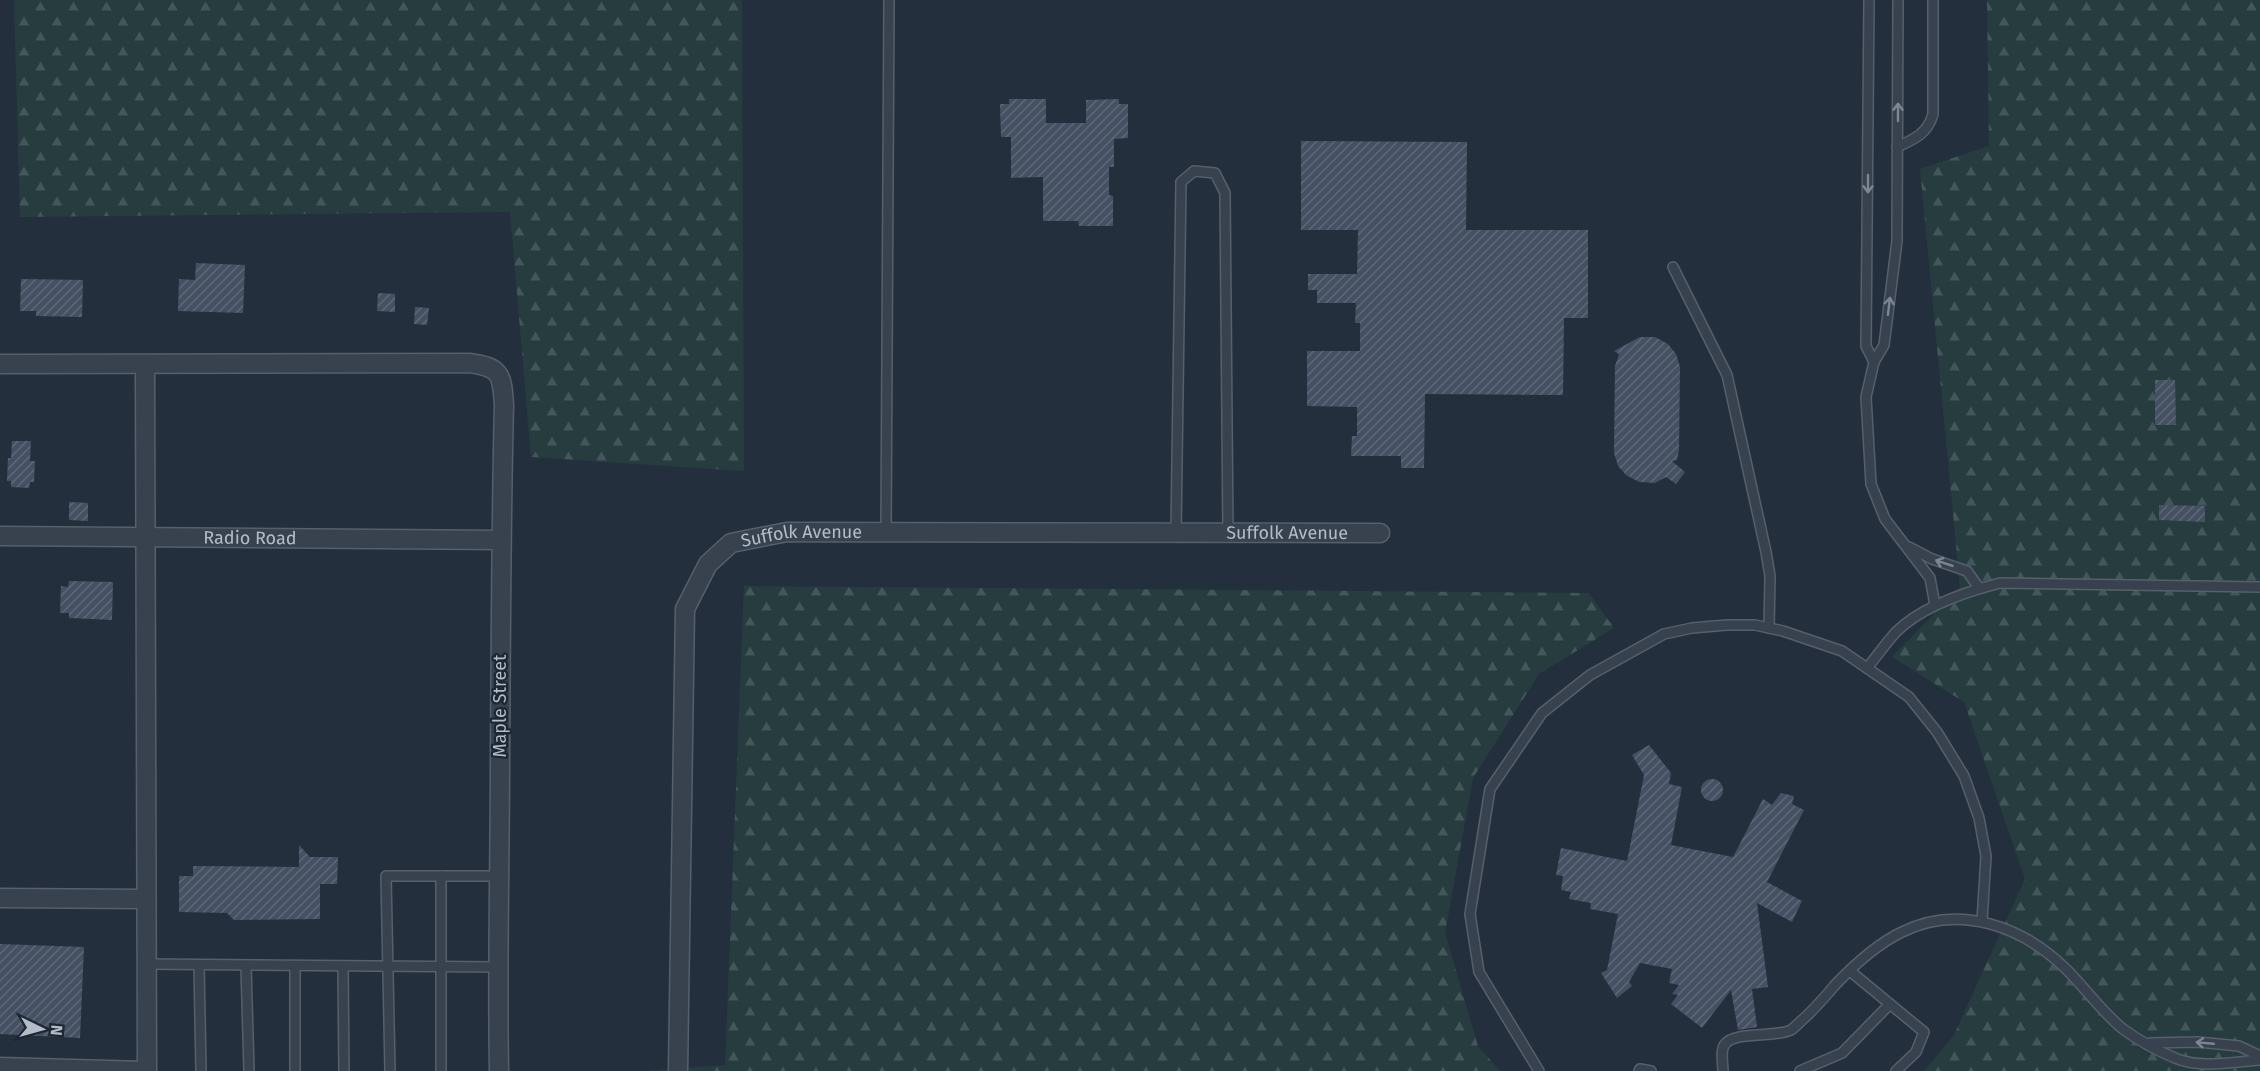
<svg xmlns="http://www.w3.org/2000/svg" width="2260" height="1071" viewBox="0 0 2260 1071" font-family="'Fira Sans',sans-serif">
<style>
.forest{fill:url(#forest-firs)}
.building{fill:url(#building-hatch)}
.lines{fill:none;stroke-linecap:round;stroke-linejoin:round}
.lane-casing{stroke:#565f6c;stroke-width:12}
.street-casing{stroke:#565f6c;stroke-width:21}
.lane{stroke:#38414e;stroke-width:9}
.street{stroke:#38414e;stroke-width:18}
.oneway{stroke:#7c8592}
.labels{text-anchor:middle;stroke-width:4.5;stroke-linejoin:round;paint-order:stroke}
.street-label{font-size:18px;fill:#b4bcc9;stroke:#1d2633}
</style>
<defs>
<pattern id="forest-firs" width="22" height="20" patternUnits="userSpaceOnUse" patternTransform="scale(1.5)"><rect width="22" height="20" fill="#263c3f"/><path d="M5 1l3.5 6h-7zM16 11l3.5 6h-7z" fill="#435659"/></pattern>
<pattern id="building-hatch" width="6" height="6" patternUnits="userSpaceOnUse" patternTransform="scale(1.5)"><rect width="6" height="6" fill="#455162"/><path d="M-1 1l2-2M0 6l6-6M5 7l2-2" fill="none" stroke="#5d6877"/></pattern>
</defs>
<rect width="100%" height="100%" fill="#242f3e"/>
<g class="forest">
<path d="M 14,0 L 742,0 L 744,471 L 531,457 L 510,212 L 20,217 Z"/>
<path d="M 1987,0 L 2260,0 L 2260,1071 L 1924,1071 L 1954,1035 L 2025,879 L 1964,702 L 1892,657 L 1960,587 L 1920,169 L 1989,146 Z"/>
<path d="M 744,586 L 1589,593 L 1614,628 L 1539,674 L 1473,778 L 1445,933 L 1478,1046 L 1500,1071 L 648,1071 L 725,1065 Z"/>
</g>
<g class="building">
<path d="M 1009,99 L 1046,99 L 1046,123 L 1086,123 L 1086,100 L 1119,99 L 1119,104 L 1128,104 L 1128,138 L 1114,139 L 1114,167 L 1109,167 L 1109,195 L 1113,196 L 1113,226 L 1079,226 L 1078,221 L 1043,221 L 1043,177 L 1011,178 L 1011,137 L 1001,137 L 1000,104 L 1009,104 Z"/>
<path d="M 1301,141 L 1467,142 L 1466,230 L 1588,230 L 1588,318 L 1564,318 L 1563,395 L 1425,394 L 1424,468 L 1401,468 L 1401,456 L 1351,456 L 1352,436 L 1357,436 L 1357,407 L 1307,406 L 1307,351 L 1360,351 L 1360,323 L 1355,323 L 1356,303 L 1317,303 L 1317,290 L 1308,290 L 1308,274 L 1357,274 L 1358,230 L 1301,230 Z"/>
<path d="M 196,263 L 245,265 L 243,313 L 178,311 L 179,279 L 195,280 Z"/>
<path d="M 21,279 L 83,280 L 82,317 L 36,316 L 36,311 L 20,311 Z"/>
<path d="M 378,293 L 395,294 L 395,312 L 377,311 Z"/>
<path d="M 415,307 L 429,308 L 427,325 L 414,324 Z"/>
<path d="M 1640,337 L 1655,337 L 1668,344 L 1676,354 L 1680,367 L 1679,450 L 1677,460 L 1672,461 L 1685,472 L 1676,484 L 1666,477 L 1655,483 L 1639,482 L 1626,475 L 1618,466 L 1614,453 L 1615,366 L 1619,354 L 1614,351 Z"/>
<path d="M 2155,380 L 2175,380 L 2176,425 L 2155,425 Z"/>
<path d="M 12,441 L 31,441 L 30,461 L 35,461 L 34,482 L 30,482 L 29,488 L 11,487 L 11,481 L 7,481 L 8,458 L 11,458 Z"/>
<path d="M 69,502 L 88,503 L 88,521 L 69,520 Z"/>
<path d="M 2159,505 L 2205,506 L 2205,522 L 2159,520 Z"/>
<path d="M 69,581 L 113,582 L 112,620 L 69,618 L 69,613 L 60,613 L 61,586 L 68,587 Z"/>
<path d="M 1649,745 L 1671,773 L 1669,784 L 1682,787 L 1671,845 L 1733,857 L 1763,799 L 1772,805 L 1781,793 L 1794,796 L 1792,804 L 1804,810 L 1767,882 L 1802,901 L 1792,922 L 1757,903 L 1768,987 L 1752,989 L 1757,1027 L 1738,1030 L 1731,990 L 1702,1028 L 1671,1004 L 1678,995 L 1672,994 L 1679,985 L 1669,983 L 1672,969 L 1640,963 L 1629,982 L 1632,986 L 1617,998 L 1601,973 L 1607,970 L 1618,914 L 1590,909 L 1591,903 L 1569,899 L 1571,892 L 1561,890 L 1563,876 L 1556,875 L 1561,848 L 1627,861 L 1644,775 L 1632,755 Z"/>
<circle cx="1712" cy="790" r="11"/>
<path d="M 299,845 L 310,857 L 338,857 L 337,884 L 320,884 L 320,919 L 234,920 L 227,913 L 179,912 L 179,876 L 193,876 L 193,866 L 299,867 Z"/>
<path d="M 0,944 L 84,947 L 80,1038 L 0,1034 Z"/>
</g>
<g class="lines">
<defs>
<g id="lane">
<path d="M 1869,0 L 1866,346 L 1874,362"/>
<path d="M 1898,0 L 1897,241 L 1884,345 L 1874,362 L 1866,397 L 1871,484 L 1885,519 L 1930,578 L 1935,605"/>
<path d="M 1897,147 C 1915,139 1928,133 1933,114 L 1933,0"/>
<path d="M 1673,267 L 1727,375 L 1766,552 L 1770,576 L 1769,628"/>
<path d="M 886,532 L 889,0"/>
<path d="M 1176,532 L 1181,182 L 1194,171 L 1215,173 L 1225,193 L 1228,533"/>
<path d="M 1909,547 L 1932,559 L 1967,571 L 1979,588"/>
<path d="M 1867,668 C 1877,656 1886,643 1896,632 C 1922,606 1965,592 2000,583 L 2260,587"/>
<path d="M 441,876 L 441,1071"/>
<path d="M 147,964 L 497,967"/>
<path d="M 199,965 L 201,1071"/>
<path d="M 246,966 L 249,1071"/>
<path d="M 295,966 L 295,1071"/>
<path d="M 343,967 L 344,1071"/>
<path d="M 1850,971 L 1924,1032 L 1916,1052 L 1896,1071"/>
<path d="M 2150,1043 L 2198,1042 L 2239,1046 L 2260,1056"/>
<path d="M 390,1071 L 386,876 L 498,876"/>
<path d="M 1539,1071 L 1479,972 L 1470,914 L 1490,789 L 1542,713 L 1590,675 L 1664,634 L 1692,628 L 1727,625 L 1755,625 L 1783,631 L 1842,651 L 1909,697 L 1937,732 L 1964,776 L 1979,818 L 1986,856 L 1982,921"/>
<path d="M 1639,1071 L 1640,1069 L 1651,1071"/>
<path d="M 1723,1071 C 1723,1064 1720,1050 1725,1044 C 1736,1031 1774,1038 1791,1030 C 1794,1028 1798,1024 1801,1021 C 1814,1010 1824,998 1835,985 C 1854,965 1877,944 1902,932 C 1960,903 2024,927 2067,970 C 2085,988 2103,1013 2123,1029 C 2138,1040 2158,1051 2175,1058 C 2200,1069 2233,1062 2260,1060"/>
<path d="M 1800,1071 L 1842,1053 L 1890,1004"/>
</g>
<g id="street">
<path d="M 0,364 L 469,363 C 501,367 502,374 504,405 C 501,521 501,637 500,754 C 500,860 497,965 499,1071"/>
<path d="M 145,365 L 147,1071"/>
<path id="s1" d="M 0,536 L 500,540"/>
<path d="M 0,898 L 146,899"/>
<path d="M 0,1067 L 144,1071"/>
<path id="s2" d="M 678,1071 L 685,609 L 708,564 L 731,543 L 787,532 L 1380,533"/>
</g>
</defs>
<use href="#lane" class="lane-casing"/>
<use href="#street" class="street-casing"/>
<use href="#lane" class="lane"/>
<use href="#street" class="street"/>
</g>
<defs><path id="oneway-shaft" d="M-6 0H5M1.5-3L5.5 0L1.5 3" fill="none" stroke-width="1.6" stroke-linecap="round" stroke-linejoin="round" transform="scale(1.5)"/></defs>
<g class="oneway">
<use href="#oneway-shaft" transform="translate(1898 112) rotate(-90)"/>
<use href="#oneway-shaft" transform="translate(1868 184) rotate(90)"/>
<use href="#oneway-shaft" transform="translate(1889 306) rotate(-83)"/>
<use href="#oneway-shaft" transform="translate(1944 563) rotate(-161)"/>
<use href="#oneway-shaft" transform="translate(2205 1043) rotate(-175)"/>
</g>
<g class="labels">
<g class="street-label">
<text dy="6" stroke="none"><textPath href="#s2" startOffset="1101">Suffolk Avenue</textPath></text>
<text dy="6" stroke="none"><textPath href="#s1" startOffset="250">Radio Road</textPath></text>
<text dy="6" stroke="none"><textPath href="#s2" startOffset="615">Suffolk Avenue</textPath></text>
<text transform="translate(500 706) rotate(-90)" y="6">Maple Street</text>
</g>
</g>
<g transform="translate(42 1029) rotate(95)" stroke="#1d2633" stroke-width="4.5" paint-order="stroke">
<path d="M0-4.5L10 22L0 15L-10 22Z" fill="#b4bcc9"/>
<text y="-9" font-size="16" font-weight="bold" text-anchor="middle" fill="#b4bcc9">N</text>
</g>
</svg>
